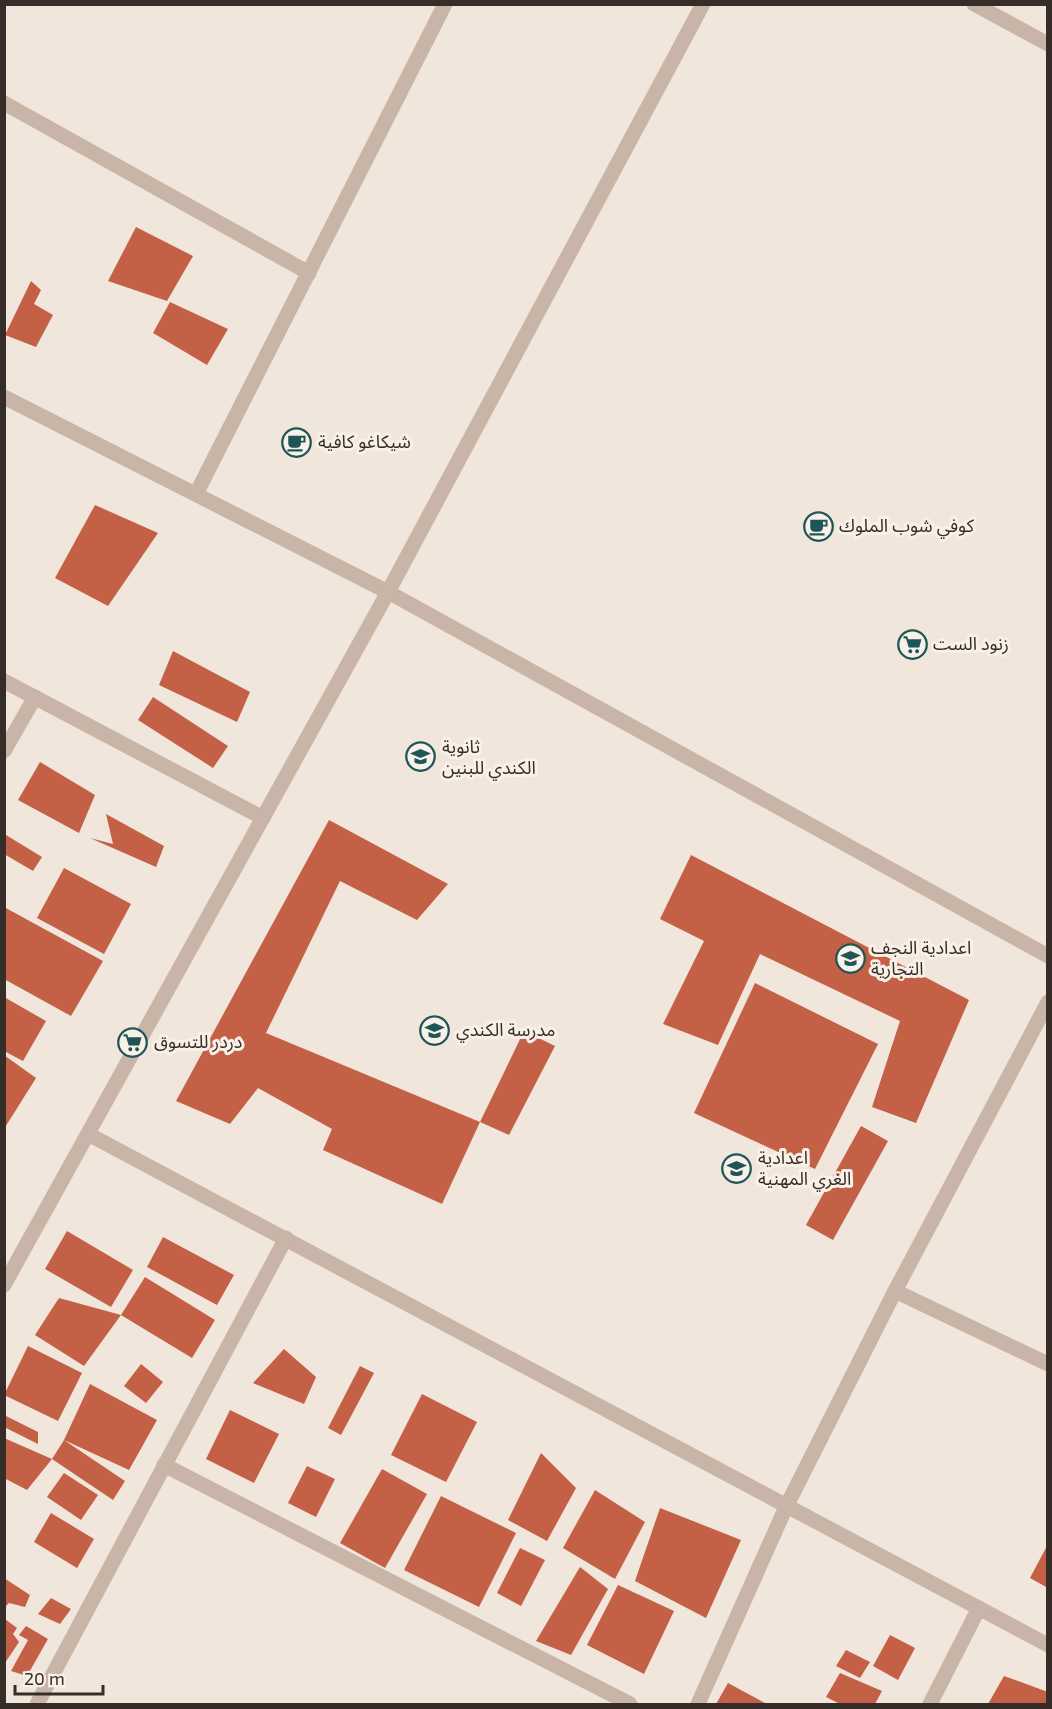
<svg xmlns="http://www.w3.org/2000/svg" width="1052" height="1709" viewBox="0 0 1052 1709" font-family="'Exo 2','Noto Sans Arabic',sans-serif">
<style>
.building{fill:#c46046}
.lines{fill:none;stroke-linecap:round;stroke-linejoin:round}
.minor{stroke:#c9b5a7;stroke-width:15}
.labels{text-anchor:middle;stroke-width:6;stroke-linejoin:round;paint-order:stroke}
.poi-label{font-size:18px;fill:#362c28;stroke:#f9f0e7;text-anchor:start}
</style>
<rect width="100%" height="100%" fill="#f1e6db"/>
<g class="building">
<path d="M 136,227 L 193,256 L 167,301 L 108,281 Z"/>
<path d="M 31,281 L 41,290 L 34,304 L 53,315 L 36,347 L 5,335 Z"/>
<path d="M 170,302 L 228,329 L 207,365 L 153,333 Z"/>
<path d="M 95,505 L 158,533 L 108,606 L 55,578 Z"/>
<path d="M 173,651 L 250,692 L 237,722 L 159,685 Z"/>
<path d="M 153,697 L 228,746 L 213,768 L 138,720 Z"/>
<path d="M 40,762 L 95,795 L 79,833 L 18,800 Z"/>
<path d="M 106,814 L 164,846 L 156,867 L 90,838 L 113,844 Z"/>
<path d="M 329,820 L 448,884 L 417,920 L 340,881 L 266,1033 L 480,1122 L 442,1204 L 323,1150 L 332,1129 L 258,1088 L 230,1124 L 176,1101 Z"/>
<path d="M 6,835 L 42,857 L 33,871 L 4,854 Z"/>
<path d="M 691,855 L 969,1000 L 916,1123 L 872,1107 L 900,1021 L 760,954 L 718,1045 L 663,1024 L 704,941 L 660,919 Z"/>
<path d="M 64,868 L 131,904 L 104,954 L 37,918 Z"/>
<path d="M 4,907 L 103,961 L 71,1016 L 4,979 Z"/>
<path d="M 755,983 L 878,1044 L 815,1169 L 694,1113 Z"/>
<path d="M 4,997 L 46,1021 L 23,1061 L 4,1051 Z"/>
<path d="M 524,1031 L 555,1046 L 509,1135 L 480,1122 Z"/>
<path d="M 4,1055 L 36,1078 L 4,1129 Z"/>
<path d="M 861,1126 L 888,1141 L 833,1240 L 806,1225 Z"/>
<path d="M 67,1231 L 133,1270 L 111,1307 L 45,1269 Z"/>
<path d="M 163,1237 L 234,1275 L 217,1305 L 147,1267 Z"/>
<path d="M 145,1277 L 215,1320 L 192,1358 L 121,1315 Z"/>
<path d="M 59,1298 L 121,1315 L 84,1366 L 35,1335 Z"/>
<path d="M 28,1346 L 82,1373 L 58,1421 L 4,1395 Z"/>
<path d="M 284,1349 L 316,1377 L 304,1404 L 253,1383 Z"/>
<path d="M 141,1364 L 163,1382 L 146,1403 L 124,1386 Z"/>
<path d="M 360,1366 L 374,1373 L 341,1435 L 328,1428 Z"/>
<path d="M 90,1384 L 157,1420 L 129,1470 L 64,1440 L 125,1481 L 113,1500 L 52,1459 L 64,1440 Z"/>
<path d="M 422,1394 L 477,1422 L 446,1482 L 391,1455 Z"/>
<path d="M 230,1410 L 279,1434 L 254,1483 L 206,1459 Z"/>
<path d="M 4,1415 L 38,1432 L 38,1444 L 4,1427 Z"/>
<path d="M 4,1438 L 52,1459 L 27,1490 L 4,1478 Z"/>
<path d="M 541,1453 L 576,1488 L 547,1541 L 508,1520 Z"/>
<path d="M 307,1466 L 335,1479 L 316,1517 L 288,1503 Z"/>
<path d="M 382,1469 L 427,1494 L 385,1568 L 340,1543 Z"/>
<path d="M 64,1473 L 98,1495 L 81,1520 L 47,1497 Z"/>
<path d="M 595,1490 L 645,1522 L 615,1579 L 563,1548 Z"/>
<path d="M 441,1496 L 516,1533 L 479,1607 L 404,1570 Z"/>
<path d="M 660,1508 L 741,1540 L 706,1618 L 635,1581 Z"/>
<path d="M 51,1513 L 94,1539 L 77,1568 L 34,1542 Z"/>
<path d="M 1048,1544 L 1048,1588 L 1030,1578 Z"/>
<path d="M 520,1548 L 545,1560 L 521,1606 L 497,1593 Z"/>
<path d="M 580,1567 L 608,1589 L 571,1655 L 536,1641 Z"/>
<path d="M 4,1578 L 30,1595 L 25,1607 L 9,1603 L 4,1608 Z"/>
<path d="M 618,1585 L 674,1611 L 644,1674 L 587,1645 Z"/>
<path d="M 51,1598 L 71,1609 L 60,1624 L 38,1614 Z"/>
<path d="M 5,1619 L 17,1628 L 13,1634 L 19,1642 L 5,1663 Z"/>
<path d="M 26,1626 L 48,1639 L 27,1676 L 11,1671 L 28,1640 L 19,1635 Z"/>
<path d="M 890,1635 L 915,1648 L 898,1680 L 873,1666 Z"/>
<path d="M 846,1650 L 870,1662 L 860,1678 L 836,1666 Z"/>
<path d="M 840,1673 L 882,1691 L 875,1704 L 840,1704 L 826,1697 Z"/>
<path d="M 1004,1676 L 1048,1692 L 1048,1704 L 988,1704 Z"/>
<path d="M 728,1683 L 765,1703 L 764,1704 L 716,1704 Z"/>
</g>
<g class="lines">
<g class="minor">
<path d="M 974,4 L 1048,44"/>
<path d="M 4,103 L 309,273"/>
<path d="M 4,397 L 388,592 L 1048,956"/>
<path d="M 196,494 L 445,4"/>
<path d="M 4,681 L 263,818"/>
<path d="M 4,751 L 35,697"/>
<path d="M 88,1134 L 1048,1645"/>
<path d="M 4,1285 L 388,592 L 703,4"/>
<path d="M 895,1291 L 1048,1364"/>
<path d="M 164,1465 L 630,1704"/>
<path d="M 37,1704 L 286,1238"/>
<path d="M 698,1704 L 786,1507 L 895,1291 L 1048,1002"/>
<path d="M 930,1704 L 979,1608"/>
</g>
</g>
<defs>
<symbol id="cafe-ring" viewBox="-11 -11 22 22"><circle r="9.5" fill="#f9f0e7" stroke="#1e5557" stroke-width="1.5"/><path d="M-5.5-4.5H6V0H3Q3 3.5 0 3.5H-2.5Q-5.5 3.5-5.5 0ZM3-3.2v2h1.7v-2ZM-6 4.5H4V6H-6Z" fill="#1e5557"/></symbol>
<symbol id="supermarket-ring" viewBox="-11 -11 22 22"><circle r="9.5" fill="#f9f0e7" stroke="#1e5557" stroke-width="1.5"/><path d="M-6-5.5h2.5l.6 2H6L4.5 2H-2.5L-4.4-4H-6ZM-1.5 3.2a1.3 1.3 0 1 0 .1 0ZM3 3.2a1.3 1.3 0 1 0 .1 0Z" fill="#1e5557"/></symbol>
<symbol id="school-ring" viewBox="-11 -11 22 22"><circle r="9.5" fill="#f9f0e7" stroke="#1e5557" stroke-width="1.5"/><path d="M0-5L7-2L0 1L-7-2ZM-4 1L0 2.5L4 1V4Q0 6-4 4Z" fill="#1e5557"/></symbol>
</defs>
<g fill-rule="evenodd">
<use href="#cafe-ring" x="280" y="426" width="33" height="33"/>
<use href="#cafe-ring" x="802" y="510" width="33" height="33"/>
<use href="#supermarket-ring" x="896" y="628" width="33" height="33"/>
<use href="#school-ring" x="404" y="740" width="33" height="33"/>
<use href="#school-ring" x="834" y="942" width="33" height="33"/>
<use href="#school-ring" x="418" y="1014" width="33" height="33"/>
<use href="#supermarket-ring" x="116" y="1026" width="33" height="33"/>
<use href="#school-ring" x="720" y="1152" width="33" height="33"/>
</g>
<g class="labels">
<g class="poi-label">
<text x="318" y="448">شيكاغو كافية</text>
<text x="839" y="532">كوفي شوب الملوك</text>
<text x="933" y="650">زنود الست</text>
<text x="442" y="753">ثانوية<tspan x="442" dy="21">الكندي للبنين</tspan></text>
<text x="871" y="954">اعدادية النجف<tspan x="871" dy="21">التجارية</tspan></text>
<text x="456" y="1036">مدرسة الكندي</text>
<text x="154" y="1048">دردر للتسوق</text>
<text x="758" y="1164">اعدادية<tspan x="758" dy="21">الغري المهنية</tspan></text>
</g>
</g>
<rect width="1052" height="1709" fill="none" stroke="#362c28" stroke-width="12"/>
<path d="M15 1685v9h88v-9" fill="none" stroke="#362c28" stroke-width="3"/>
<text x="24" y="1685" font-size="18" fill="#362c28" stroke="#f9f0e7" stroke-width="4.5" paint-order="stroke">20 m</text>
</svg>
